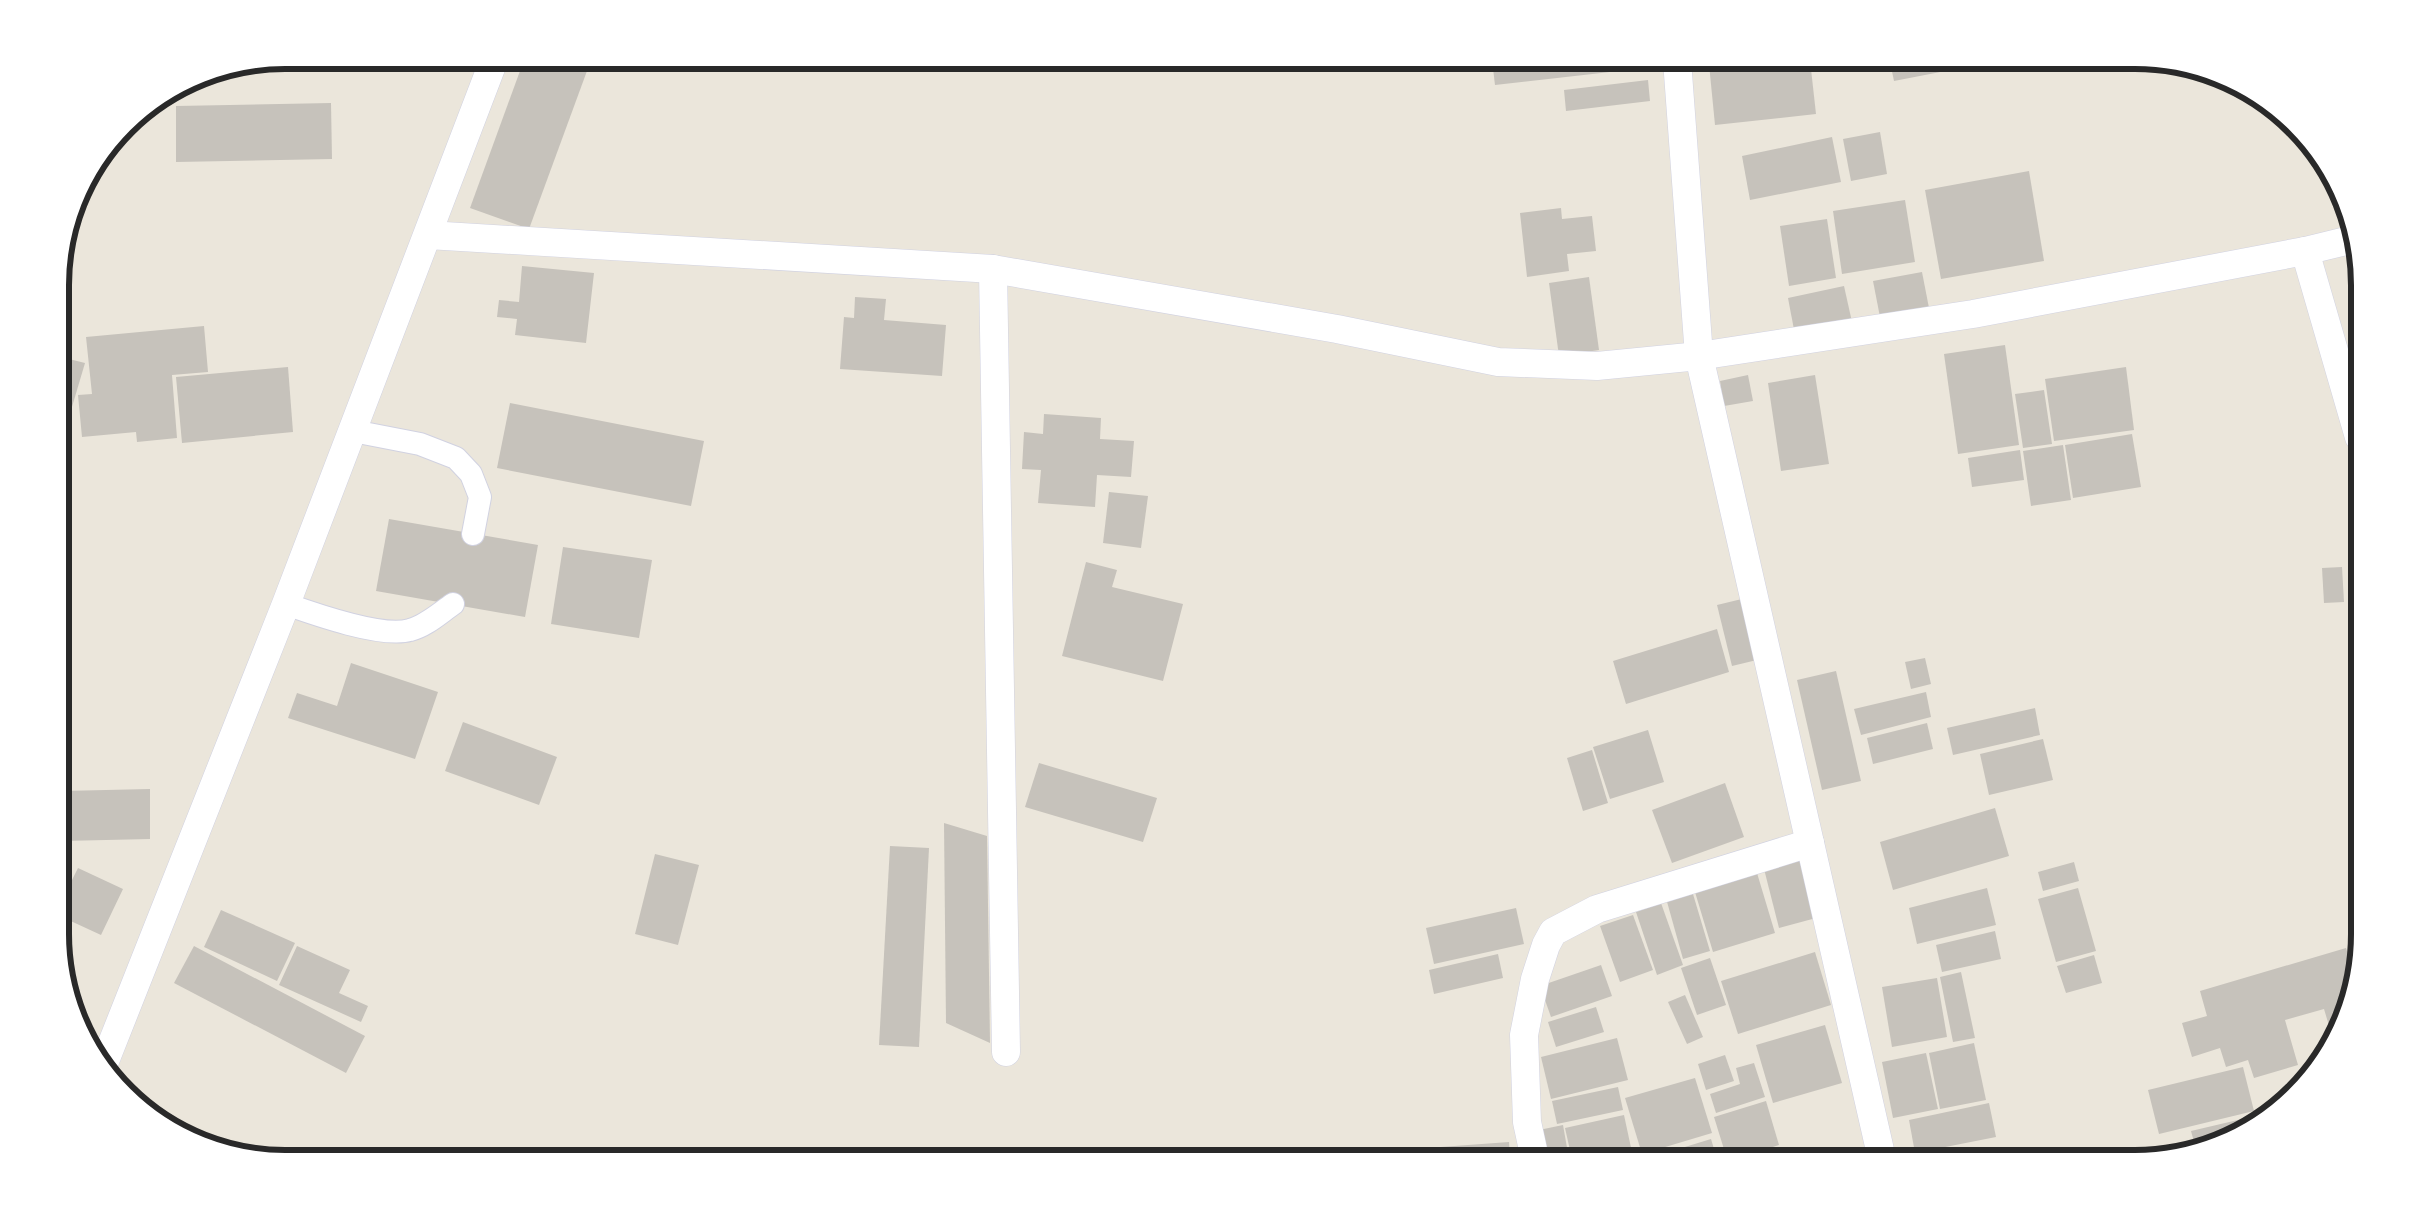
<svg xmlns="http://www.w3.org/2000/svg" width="2420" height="1219" viewBox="0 0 2420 1219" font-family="Raleway,sans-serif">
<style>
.building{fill:#c6c2bb}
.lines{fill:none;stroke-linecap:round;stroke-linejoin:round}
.service-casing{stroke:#d1d2e1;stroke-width:24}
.minor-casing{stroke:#d1d2e1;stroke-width:29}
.secondary-casing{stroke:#d1d2e1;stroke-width:29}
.service{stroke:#fff;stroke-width:22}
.minor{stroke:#fff;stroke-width:28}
.secondary{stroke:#fff;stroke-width:28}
.rim{fill:none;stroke:#292929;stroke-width:6}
</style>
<rect width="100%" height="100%" fill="#ebe6db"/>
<g class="building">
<path d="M 524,60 L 591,60 L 529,229 L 470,208 Z"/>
<path d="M 1492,60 L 1609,60 L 1610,72 L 1495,85 Z"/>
<path d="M 1744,60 L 1810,60 L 1816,114 L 1715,125 L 1709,64 Z"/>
<path d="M 1904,60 L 1960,60 L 1961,68 L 1894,81 L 1890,62 Z"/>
<path d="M 1648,80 L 1650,101 L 1566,111 L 1564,90 Z"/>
<path d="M 331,103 L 332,159 L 176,162 L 176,106 Z"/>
<path d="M 1880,132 L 1887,174 L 1851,181 L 1843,139 Z"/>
<path d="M 1832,137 L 1841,182 L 1750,200 L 1742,156 Z"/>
<path d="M 2029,171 L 2044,261 L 1941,279 L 1925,190 Z"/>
<path d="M 1905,200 L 1915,262 L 1842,274 L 1833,211 Z"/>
<path d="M 1561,208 L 1562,219 L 1592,216 L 1596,251 L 1567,254 L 1569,271 L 1527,277 L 1520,213 Z"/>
<path d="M 1827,219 L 1836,278 L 1789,286 L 1780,226 Z"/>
<path d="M 522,266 L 594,273 L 586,343 L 515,335 L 517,319 L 497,317 L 499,300 L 519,302 Z"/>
<path d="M 1922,272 L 1929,308 L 1880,317 L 1873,281 Z"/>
<path d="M 1589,277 L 1599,350 L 1559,356 L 1549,283 Z"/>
<path d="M 1844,286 L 1852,322 L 1795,335 L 1788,298 Z"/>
<path d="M 855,297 L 886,299 L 884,320 L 946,325 L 942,376 L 840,369 L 844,317 L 854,318 Z"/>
<path d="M 204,326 L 208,372 L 172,375 L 177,438 L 137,442 L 136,432 L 82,437 L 78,395 L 92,394 L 86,337 Z"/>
<path d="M 2005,345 L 2019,445 L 1958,454 L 1944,354 Z"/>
<path d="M 61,357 L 85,363 L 61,444 Z"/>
<path d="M 288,367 L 293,432 L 182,443 L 176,377 Z"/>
<path d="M 2126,367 L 2134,430 L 2054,441 L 2045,379 Z"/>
<path d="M 1748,375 L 1753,401 L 1724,406 L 1720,381 Z"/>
<path d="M 1815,375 L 1829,464 L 1781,471 L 1768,383 Z"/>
<path d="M 2044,390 L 2052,444 L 2023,448 L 2015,394 Z"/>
<path d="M 510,403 L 704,441 L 691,506 L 497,468 Z"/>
<path d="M 1044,414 L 1101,418 L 1100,439 L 1134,441 L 1131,477 L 1097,475 L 1095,507 L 1038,503 L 1041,470 L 1022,469 L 1024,432 L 1043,434 Z"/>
<path d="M 2132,434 L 2141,487 L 2073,498 L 2065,445 Z"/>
<path d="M 2063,445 L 2071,500 L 2031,506 L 2023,451 Z"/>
<path d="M 2020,450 L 2024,480 L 1972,487 L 1968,458 Z"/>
<path d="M 1109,492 L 1148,496 L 1141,548 L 1103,543 Z"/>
<path d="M 389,519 L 538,545 L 525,617 L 376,591 Z"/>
<path d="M 563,547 L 652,560 L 639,638 L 551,624 Z"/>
<path d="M 1086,562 L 1117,570 L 1112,587 L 1183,604 L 1163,681 L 1062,656 Z"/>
<path d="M 2342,567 L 2344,602 L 2324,603 L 2322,568 Z"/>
<path d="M 1746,598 L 1761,659 L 1732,666 L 1717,605 Z"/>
<path d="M 1717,629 L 1729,672 L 1626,704 L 1613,661 Z"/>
<path d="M 1925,658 L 1931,684 L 1911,689 L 1905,662 Z"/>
<path d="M 351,663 L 438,692 L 415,759 L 288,718 L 297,693 L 337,706 Z"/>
<path d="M 1836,671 L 1861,781 L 1822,790 L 1797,680 Z"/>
<path d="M 1926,692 L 1931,717 L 1861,735 L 1854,709 Z"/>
<path d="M 2035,708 L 2040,735 L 1953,755 L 1947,728 Z"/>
<path d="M 463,722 L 557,757 L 539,805 L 445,771 Z"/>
<path d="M 1927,723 L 1933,749 L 1873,764 L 1867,738 Z"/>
<path d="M 1648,730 L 1664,782 L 1610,799 L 1593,747 Z"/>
<path d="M 2043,739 L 2053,780 L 1989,795 L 1980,754 Z"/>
<path d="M 1592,750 L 1608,803 L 1583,811 L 1567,758 Z"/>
<path d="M 1039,763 L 1157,798 L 1143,842 L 1025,807 Z"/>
<path d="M 1725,783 L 1744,837 L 1672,863 L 1652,810 Z"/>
<path d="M 150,789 L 150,839 L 62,841 L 62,791 Z"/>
<path d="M 1995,808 L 2009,856 L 1893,890 L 1880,842 Z"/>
<path d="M 944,823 L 987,836 L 990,1043 L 946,1023 Z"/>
<path d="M 890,846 L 929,848 L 919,1047 L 879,1045 Z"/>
<path d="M 655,854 L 699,865 L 678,945 L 635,934 Z"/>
<path d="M 1800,855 L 1816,918 L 1779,928 L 1763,865 Z"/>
<path d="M 2074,862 L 2079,881 L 2043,891 L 2038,872 Z"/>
<path d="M 78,868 L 123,889 L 101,935 L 62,917 L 62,890 L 66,892 Z"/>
<path d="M 1757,873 L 1775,933 L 1713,952 L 1695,892 Z"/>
<path d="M 1690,884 L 1710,951 L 1683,959 L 1664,891 Z"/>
<path d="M 1987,888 L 1996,925 L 1917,944 L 1909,908 Z"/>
<path d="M 2078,888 L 2096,951 L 2056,962 L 2038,899 Z"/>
<path d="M 1661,903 L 1683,965 L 1657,975 L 1636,912 Z"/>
<path d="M 1516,908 L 1524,944 L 1434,964 L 1426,928 Z"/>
<path d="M 221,910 L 295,943 L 277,981 L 204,947 Z"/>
<path d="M 1633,915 L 1653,970 L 1620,982 L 1600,926 Z"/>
<path d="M 1995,931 L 2001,959 L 1942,972 L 1936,945 Z"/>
<path d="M 194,946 L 365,1036 L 346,1073 L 174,983 Z"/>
<path d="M 297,946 L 350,970 L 339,993 L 368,1006 L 361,1022 L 279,985 Z"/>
<path d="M 2346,948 L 2352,967 L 2337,1033 L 2333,1039 L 2324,1009 L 2285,1020 L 2298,1065 L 2254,1078 L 2248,1060 L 2226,1067 L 2220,1048 L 2192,1057 L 2182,1023 L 2207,1016 L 2200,991 Z"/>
<path d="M 1815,952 L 1831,1005 L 1738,1034 L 1721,981 Z"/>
<path d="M 1498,954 L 1503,978 L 1434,994 L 1429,970 Z"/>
<path d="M 2094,955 L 2102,983 L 2066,993 L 2057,966 Z"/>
<path d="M 1710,958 L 1726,1005 L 1697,1015 L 1681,968 Z"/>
<path d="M 1601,965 L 1612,996 L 1551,1017 L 1540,986 Z"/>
<path d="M 1961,972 L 1975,1038 L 1953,1042 L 1940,977 Z"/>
<path d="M 1937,978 L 1947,1037 L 1892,1047 L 1882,987 Z"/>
<path d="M 1685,995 L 1703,1037 L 1687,1044 L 1668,1002 Z"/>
<path d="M 1596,1007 L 1604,1032 L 1556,1047 L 1548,1022 Z"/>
<path d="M 1825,1025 L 1842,1083 L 1773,1103 L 1756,1045 Z"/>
<path d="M 1617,1038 L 1628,1080 L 1551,1099 L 1541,1057 Z"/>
<path d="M 1974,1043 L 1986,1100 L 1940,1109 L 1929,1053 Z"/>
<path d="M 1926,1053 L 1938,1109 L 1893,1118 L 1882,1062 Z"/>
<path d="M 1725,1055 L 1734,1081 L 1706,1090 L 1698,1064 Z"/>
<path d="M 1754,1063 L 1765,1097 L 1716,1113 L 1710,1094 L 1740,1084 L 1736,1068 Z"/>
<path d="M 2243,1067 L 2254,1111 L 2159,1134 L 2148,1090 Z"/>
<path d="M 1695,1078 L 1712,1133 L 1642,1154 L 1625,1098 Z"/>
<path d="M 1618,1087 L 1623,1110 L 1557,1124 L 1552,1101 Z"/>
<path d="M 1766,1101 L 1779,1145 L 1736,1159 L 1727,1159 L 1714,1117 Z"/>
<path d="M 1989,1103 L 1996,1137 L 1915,1153 L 1909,1120 Z"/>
<path d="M 1624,1115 L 1633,1157 L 1572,1159 L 1565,1128 Z"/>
<path d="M 2259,1115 L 2260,1121 L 2208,1147 L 2196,1149 L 2191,1131 Z"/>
<path d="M 1563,1125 L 1569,1159 L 1545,1159 L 1539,1130 Z"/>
<path d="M 1711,1139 L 1717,1159 L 1649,1159 L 1649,1158 Z"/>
<path d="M 1509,1142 L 1510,1159 L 1386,1159 L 1386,1151 Z"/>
<path d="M 2070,1153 L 2071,1159 L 2049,1159 L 2049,1158 Z"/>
<path d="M 1779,1154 L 1780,1159 L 1763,1159 L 1763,1158 Z"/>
</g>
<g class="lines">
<defs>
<g id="service">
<path d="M 353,431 L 420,444 L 456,458 L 471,474 L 480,497 L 473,534"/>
<path d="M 286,604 C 314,614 382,638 410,630 C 426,626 440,613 453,604"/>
</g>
<g id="minor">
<path d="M 1677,60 L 1699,356 L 1882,1159"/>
<path d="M 428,235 L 993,269 L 1337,329 L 1498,362 L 1597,366 L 1699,356 L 1973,314 L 2305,251 L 2354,239"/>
<path d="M 2305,251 L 2359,437"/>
<path d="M 993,269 L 1006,1052"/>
<path d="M 1535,1159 L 1527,1122 L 1524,1035 L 1535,979 L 1546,945 L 1553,932 L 1597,909 L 1810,843"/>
</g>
<path id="secondary" d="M 103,1066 L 286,604 L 494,60"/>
</defs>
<use href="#service" class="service-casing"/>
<use href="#minor" class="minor-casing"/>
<use href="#secondary" class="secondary-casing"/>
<use href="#service" class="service"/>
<use href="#minor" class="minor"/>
<use href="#secondary" class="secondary"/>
</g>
<path d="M0 0H2420V1219H0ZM285 69H2135A216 216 0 0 1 2351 285V934A216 216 0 0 1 2135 1150H285A216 216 0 0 1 69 934V285A216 216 0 0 1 285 69Z" fill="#fff" fill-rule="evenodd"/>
<path class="rim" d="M285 69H2135A216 216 0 0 1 2351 285V934A216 216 0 0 1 2135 1150H285A216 216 0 0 1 69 934V285A216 216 0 0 1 285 69Z"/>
</svg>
